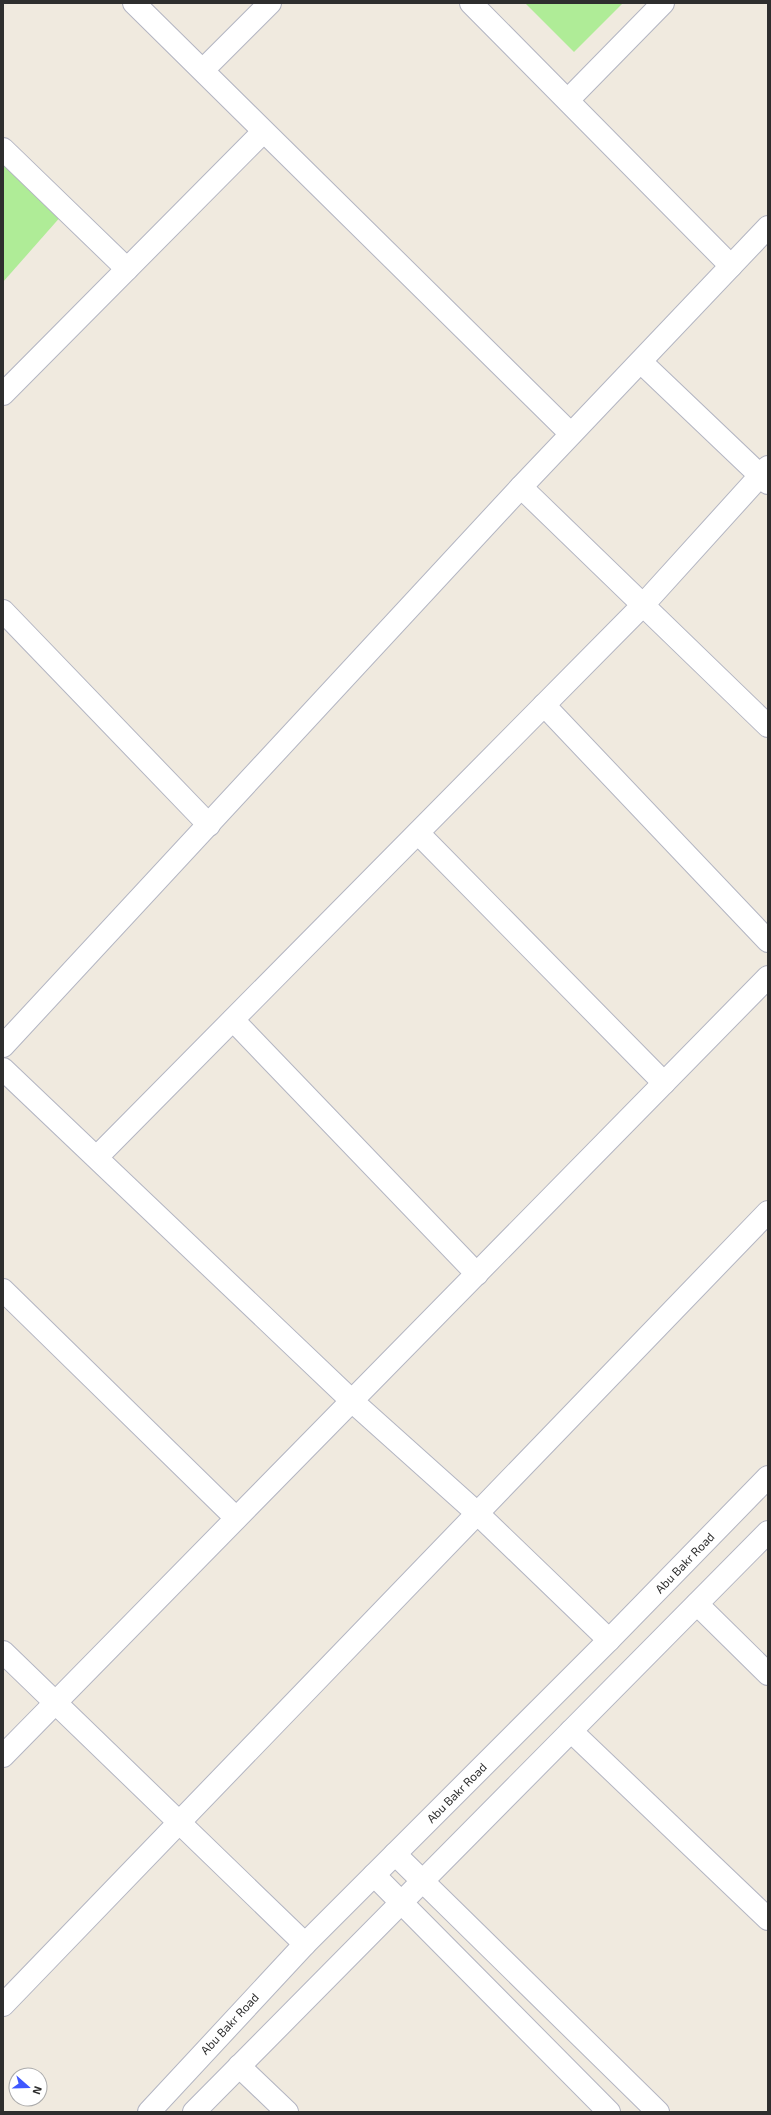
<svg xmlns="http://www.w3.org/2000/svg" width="771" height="2115" viewBox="0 0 771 2115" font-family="'Exo 2',sans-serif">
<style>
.green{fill:#afec97}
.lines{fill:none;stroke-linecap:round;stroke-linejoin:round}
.minor-casing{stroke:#b3b5c2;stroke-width:24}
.secondary-casing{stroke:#b3b5c2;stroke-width:24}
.minor{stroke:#fff;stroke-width:22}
.secondary{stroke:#fff;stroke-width:22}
.labels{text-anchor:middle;stroke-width:3;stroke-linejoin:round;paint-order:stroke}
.street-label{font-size:12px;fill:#2e2e2e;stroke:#fff}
</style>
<rect width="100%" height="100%" fill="#f0eadf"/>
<g class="green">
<path d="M 525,3 L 623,3 L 574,52 Z"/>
<path d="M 3,141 L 70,206 L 3,282 Z"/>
</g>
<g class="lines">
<defs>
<g id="minor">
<path d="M 134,3 L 571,434"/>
<path d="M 471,3 L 731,266"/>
<path d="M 203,70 L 270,3"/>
<path d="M 568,100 L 663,3"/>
<path d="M 3,149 L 127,269"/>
<path d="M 641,362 L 768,483"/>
<path d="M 3,394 L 263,132"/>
<path d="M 521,487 L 768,726"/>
<path d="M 3,611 L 209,825"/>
<path d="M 544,705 L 768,941"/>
<path d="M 418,833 L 664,1083"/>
<path d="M 233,1020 L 477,1274"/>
<path d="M 3,1046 L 521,487 L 768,227"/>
<path d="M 3,1069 L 352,1401 L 477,1513 L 609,1640"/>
<path d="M 97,1157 L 643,605 L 768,467"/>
<path d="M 3,1290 L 236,1518"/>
<path d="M 697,1604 L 768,1674"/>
<path d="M 3,1652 L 305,1944"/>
<path d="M 571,1731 L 768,1919"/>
<path d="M 3,1756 L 768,977"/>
<path d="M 3,2005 L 768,1212"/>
<path d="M 239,2066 L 287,2112"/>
</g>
<g id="secondary">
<path d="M 395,1854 L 658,2112"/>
<path d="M 374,1875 L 609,2112"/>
<path d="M 149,2112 L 305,1944 L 609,1640 L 768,1477"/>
<path d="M 194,2112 L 768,1532"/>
</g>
</defs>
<use href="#minor" class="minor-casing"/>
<use href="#secondary" class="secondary-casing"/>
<use href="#minor" class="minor"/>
<use href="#secondary" class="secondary"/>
</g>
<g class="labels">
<g class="street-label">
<text transform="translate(685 1563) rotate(-46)" y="4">Abu Bakr Road</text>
<text transform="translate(457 1793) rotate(-45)" y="4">Abu Bakr Road</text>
<text transform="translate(230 2024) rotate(-47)" y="4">Abu Bakr Road</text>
</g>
</g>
<rect width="771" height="2115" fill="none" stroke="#2e2e2e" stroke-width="8"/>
<g transform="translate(28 2087) rotate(110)"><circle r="19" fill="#ffffff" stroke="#ababab"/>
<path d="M0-3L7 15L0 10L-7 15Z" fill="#3e57ff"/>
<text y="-6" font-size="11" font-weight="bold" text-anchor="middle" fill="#2e2e2e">N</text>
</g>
</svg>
